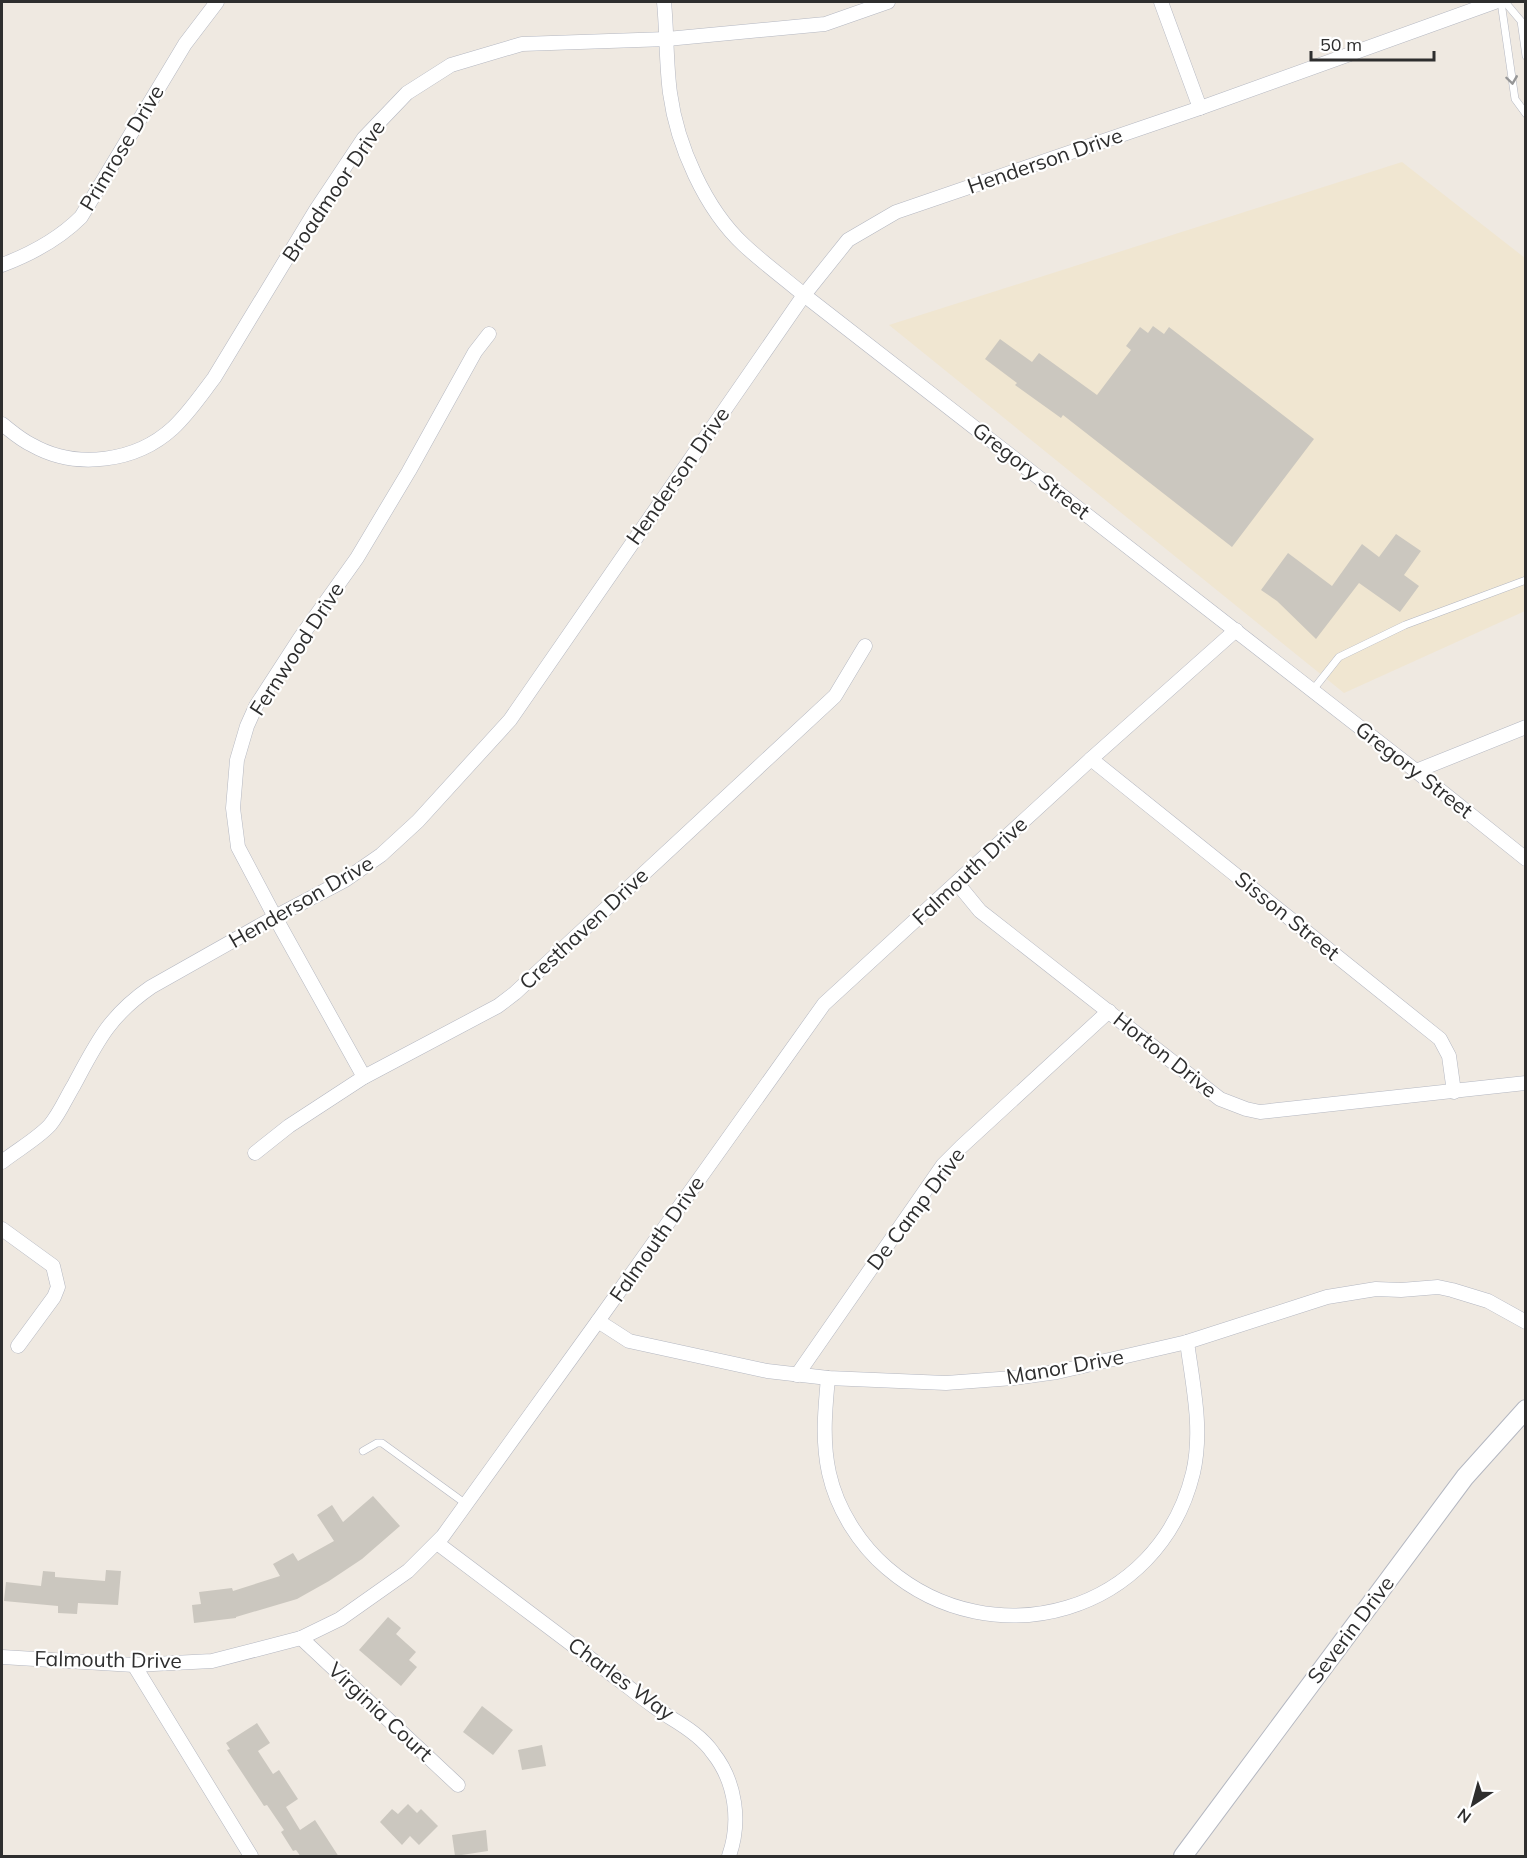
<svg xmlns="http://www.w3.org/2000/svg" width="1527" height="1858" viewBox="0 0 1527 1858" font-family="Mulish,sans-serif">
<style>
.education{fill:#f0e6d1}
.building{fill:#cbc7bf}
.lines{fill:none;stroke-linecap:round;stroke-linejoin:round}
.lane-casing{stroke:#b4b7c1;stroke-width:8}
.street-casing{stroke:#b4b7c1;stroke-width:15}
.secondary-casing{stroke:#b4b7c1;stroke-width:20}
.lane{stroke:#fff;stroke-width:7}
.street{stroke:#fff;stroke-width:14}
.secondary{stroke:#fff;stroke-width:18}
.oneway{stroke:#969696}
.labels{text-anchor:middle;stroke-width:4.5;stroke-linejoin:round;paint-order:stroke}
.street-label{font-size:21px;fill:#2e2e2e;stroke:#fff}
</style>
<rect width="100%" height="100%" fill="#efe9e1"/>
<path class="education" d="M 1402,162 L 1525,258 L 1525,611 L 1344,693 L 889,325 Z"/>
<g class="building">
<path d="M 1153,326 L 1164,334 L 1169,327 L 1314,439 L 1232,547 L 1063,415 L 1061,418 L 1015,385 L 1017,383 L 985,359 L 1000,339 L 1032,362 L 1039,353 L 1097,395 L 1131,350 L 1126,346 L 1140,327 L 1148,333 Z"/>
<path d="M 1396,534 L 1421,551 L 1404,575 L 1419,586 L 1400,612 L 1359,583 L 1316,639 L 1277,601 L 1261,590 L 1288,553 L 1332,586 L 1362,544 L 1379,557 Z"/>
<path d="M 373,1496 L 400,1526 L 362,1559 L 329,1581 L 297,1599 L 236,1617 L 236,1618 L 194,1623 L 192,1605 L 201,1604 L 199,1592 L 232,1588 L 233,1591 L 280,1576 L 273,1564 L 293,1553 L 298,1561 L 334,1541 L 317,1515 L 332,1505 L 343,1522 Z"/>
<path d="M 106,1570 L 121,1571 L 118,1605 L 78,1603 L 77,1614 L 58,1613 L 58,1606 L 4,1601 L 6,1582 L 41,1586 L 43,1571 L 55,1572 L 55,1577 L 105,1581 Z"/>
<path d="M 388,1617 L 401,1628 L 396,1634 L 416,1652 L 409,1660 L 417,1667 L 401,1686 L 359,1650 Z"/>
<path d="M 482,1706 L 513,1730 L 493,1755 L 463,1732 Z"/>
<path d="M 257,1723 L 270,1743 L 258,1751 L 273,1774 L 279,1770 L 298,1799 L 286,1807 L 300,1830 L 315,1820 L 339,1857 L 301,1857 L 296,1850 L 293,1851 L 281,1832 L 284,1830 L 267,1805 L 264,1806 L 227,1750 L 230,1749 L 226,1743 Z"/>
<path d="M 542,1745 L 546,1766 L 522,1770 L 518,1750 Z"/>
<path d="M 408,1804 L 417,1813 L 421,1809 L 438,1826 L 419,1845 L 410,1836 L 402,1845 L 380,1822 L 392,1809 L 398,1814 Z"/>
<path d="M 486,1830 L 488,1851 L 455,1856 L 452,1835 Z"/>
</g>
<g class="lines">
<defs>
<g id="lane">
<path d="M 1501,2 L 1515,99 L 1526,114"/>
<path d="M 1505,2 L 1521,21 L 1526,56"/>
<path d="M 1312,691 L 1339,657 L 1405,625 L 1526,580"/>
<path d="M 363,1451 L 377,1443 L 382,1443 L 466,1504"/>
</g>
<g id="street">
<path d="M 664,2 C 667,32 666,63 670,93 C 677,145 705,209 744,245 C 762,262 784,278 804,295 L 1416,771 L 1526,859"/>
<path d="M 1161,2 L 1200,108"/>
<path d="M 2,265 C 31,254 59,239 81,217 L 185,44 L 217,2"/>
<path d="M 2,424 C 11,431 21,440 32,445 C 76,470 136,462 173,428 C 189,413 201,395 214,378 L 316,210 L 364,138 L 407,93 L 451,65 L 522,44 L 667,39 L 825,24 L 888,2"/>
<path d="M 1091,759 L 1440,1039 L 1449,1056 L 1454,1092"/>
<path d="M 1416,771 L 1526,727"/>
<path d="M 957,883 L 980,911 L 1220,1099 L 1246,1109 L 1260,1112 L 1526,1083"/>
<path d="M 364,1077 L 275,917 L 238,847 L 233,808 L 237,760 L 247,726 L 256,706 L 300,638 L 357,558 L 409,471 L 475,352 L 489,334"/>
<path d="M 255,1153 L 289,1126 L 364,1077 L 498,1006 L 515,993 L 835,696 L 865,646"/>
<path d="M 2,1162 C 17,1150 37,1139 50,1125 C 60,1113 66,1098 74,1085 C 97,1042 109,1016 151,987 L 275,917 L 345,880 L 381,855 L 418,821 L 510,720 L 804,295 L 848,240 L 896,212 L 1200,108 L 1495,2"/>
<path d="M 2,1229 L 53,1266 L 58,1287 L 54,1297 L 18,1346"/>
<path d="M 598,1321 L 629,1341 L 767,1371 L 828,1378 L 946,1383 L 1013,1378 L 1057,1372 L 1187,1342 L 1327,1297 L 1376,1289 L 1401,1290 L 1438,1287 L 1452,1290 L 1488,1301 L 1526,1322"/>
<path d="M 797,1375 L 943,1165 L 961,1147 L 1109,1011"/>
<path d="M 828,1378 C 825,1410 822,1441 829,1473 C 837,1509 859,1544 887,1568 C 994,1660 1159,1613 1193,1473 C 1203,1430 1193,1386 1187,1342"/>
<path d="M 437,1543 C 500,1591 564,1638 627,1686 C 641,1697 656,1709 671,1718 C 686,1727 703,1738 713,1753 C 736,1782 741,1822 729,1856"/>
<path d="M 301,1638 L 458,1785"/>
<path d="M 2,1657 L 134,1665 L 212,1661 L 301,1638 L 340,1619 L 408,1571 L 443,1536 L 598,1321 L 824,1004 L 1091,759 L 1236,630"/>
<path d="M 134,1665 L 251,1856"/>
</g>
<path id="secondary" d="M 1183,1856 L 1465,1477 L 1526,1409"/>
</defs>
<use href="#lane" class="lane-casing"/>
<use href="#street" class="street-casing"/>
<use href="#secondary" class="secondary-casing"/>
<use href="#lane" class="lane"/>
<use href="#street" class="street"/>
<use href="#secondary" class="secondary"/>
</g>
<defs><path id="oneway-chevron" d="M-2-3.5L2.5 0L-2 3.5" fill="none" stroke-width="1.6" stroke-linecap="round" stroke-linejoin="round" transform="scale(1.5)"/></defs>
<use class="oneway" href="#oneway-chevron" transform="translate(1512 80) rotate(82)"/>
<g class="labels">
<g class="street-label">
<text transform="translate(122 148) rotate(-59)" y="7">Primrose Drive</text>
<text transform="translate(1045 161) rotate(-19)" y="7">Henderson Drive</text>
<text transform="translate(334 191) rotate(-56)" y="7">Broadmoor Drive</text>
<text transform="translate(1031 471) rotate(38)" y="7">Gregory Street</text>
<text transform="translate(678 476) rotate(-55)" y="7">Henderson Drive</text>
<text transform="translate(297 649) rotate(-57)" y="7">Fernwood Drive</text>
<text transform="translate(1414 770) rotate(38)" y="7">Gregory Street</text>
<text transform="translate(970 871) rotate(-43)" y="7">Falmouth Drive</text>
<text transform="translate(301 902) rotate(-30)" y="7">Henderson Drive</text>
<text transform="translate(1287 916) rotate(39)" y="7">Sisson Street</text>
<text transform="translate(584 929) rotate(-43)" y="7">Cresthaven Drive</text>
<text transform="translate(1165 1055) rotate(38)" y="7">Horton Drive</text>
<text transform="translate(916 1209) rotate(-53)" y="7">De Camp Drive</text>
<text transform="translate(657 1239) rotate(-55)" y="7">Falmouth Drive</text>
<text transform="translate(1065 1367) rotate(-10)" y="7">Manor Drive</text>
<text transform="translate(1351 1630) rotate(-53)" y="7">Severin Drive</text>
<text transform="translate(108 1660) rotate(1)" y="7">Falmouth Drive</text>
<text transform="translate(621 1679) rotate(36)" y="7">Charles Way</text>
<text transform="translate(380 1712) rotate(43)" y="7">Virginia Court</text>
</g>
</g>
<rect width="1527" height="1858" fill="none" stroke="#2e2e2e" stroke-width="6"/>
<g transform="translate(1473 1804) rotate(216)" stroke="#ffffff" stroke-width="4.5" paint-order="stroke">
<path d="M0-4.5L10 22L0 15L-10 22Z" fill="#2e2e2e"/>
<text y="-9" font-size="16" font-weight="bold" text-anchor="middle" fill="#2e2e2e">N</text>
</g>
<path d="M1311 51v9h123v-9" fill="none" stroke="#2e2e2e" stroke-width="3"/>
<text x="1320" y="51" font-size="18" fill="#2e2e2e" stroke="#ffffff" stroke-width="4.5" paint-order="stroke">50 m</text>
</svg>
